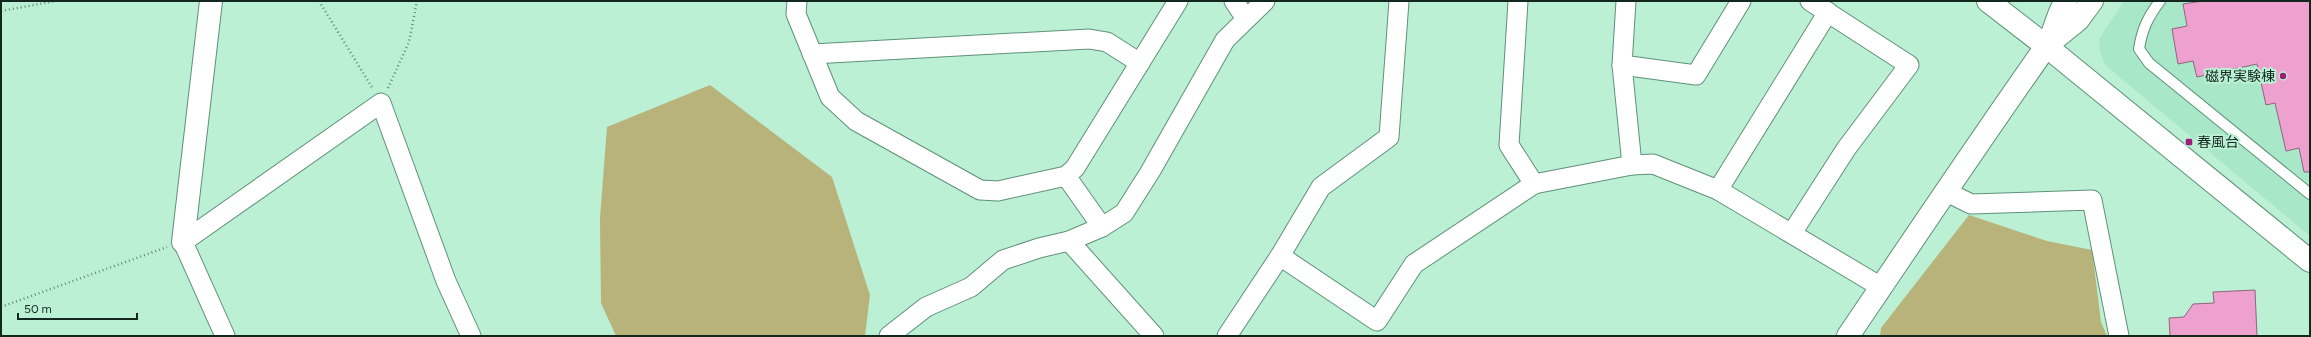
<svg xmlns="http://www.w3.org/2000/svg" width="2311" height="337" viewBox="0 0 2311 337" font-family="Figtree,'Noto Sans JP',sans-serif">
<style>
.built{fill:#a9e7c9}
.green{fill:#b8b27b}
.building{fill:#eea0cf;stroke:#90657e}
.lines{fill:none;stroke-linecap:round;stroke-linejoin:round}
.service-casing{stroke:#5f9179;stroke-width:12}
.minor-casing{stroke:#5f9179;stroke-width:21}
.tertiary-casing{stroke:#5f9179;stroke-width:24}
.secondary-casing{stroke:#5f9179;stroke-width:24}
.path{stroke:#648977;stroke-width:2.5;stroke-dasharray:1 3;stroke-linecap:butt}
.service{stroke:#fff;stroke-width:10}
.minor{stroke:#fff;stroke-width:19}
.tertiary{stroke:#fff;stroke-width:22}
.secondary{stroke:#fff;stroke-width:22}
.poi-dot{fill:#9b1f76;stroke:#bbf0d5;stroke-width:1.5}
.labels{text-anchor:middle;stroke-width:4;stroke-linejoin:round;paint-order:stroke}
.poi-label{font-size:14px;fill:#12271e;stroke:#bbf0d5;text-anchor:end}
</style>
<rect width="100%" height="100%" fill="#bbf0d5"/>
<path class="built" d="M 2124,1 L 2310,1 L 2310,236 L 2106,66 L 2100,52 L 2099,39 Z"/>
<g class="green">
<path d="M 710,85 L 832,177 L 870,295 L 865,336 L 616,336 L 601,303 L 600,218 L 607,127 Z"/>
<path d="M 1969,215 L 2047,241 L 2092,250 L 2101,322 L 2107,336 L 1880,336 L 1881,328 Z"/>
</g>
<g class="building">
<path d="M 2203,1 L 2310,1 L 2310,172 L 2304,172 L 2299,148 L 2286,151 L 2275,103 L 2266,105 L 2257,64 L 2197,77 L 2193,61 L 2178,64 L 2172,29 L 2187,26 L 2183,4 Z"/>
<path d="M 2255,290 L 2257,336 L 2170,336 L 2169,318 L 2184,317 L 2193,304 L 2214,303 L 2213,292 Z"/>
</g>
<g class="lines">
<defs>
<path id="service" d="M 2160,1 C 2148,17 2142,29 2139,49 L 2149,63 L 2310,194"/>
<g id="minor">
<path d="M 797,1 L 796,14 L 830,97 L 856,121 L 980,190 L 998,191 L 1066,176 L 1075,168 L 1178,1"/>
<path d="M 1234,1 L 1246,19"/>
<path d="M 1518,1 L 1509,145 L 1534,184"/>
<path d="M 1626,1 L 1622,65 L 1632,165"/>
<path d="M 812,54 L 1089,39 L 1107,42 L 1140,63"/>
<path d="M 1622,65 L 1696,75 L 1741,1"/>
<path d="M 1066,176 L 1102,227"/>
<path d="M 1718,190 L 1828,12"/>
<path d="M 1945,191 L 1971,204 L 2092,200 L 2119,336"/>
<path d="M 1792,233 L 1846,149 L 1909,65 L 1810,1"/>
<path d="M 1069,241 L 1154,336"/>
<path d="M 1280,256 L 1377,321 L 1414,264 L 1534,184 L 1632,165 L 1653,164 L 1718,190 L 1881,287"/>
<path d="M 225,336 L 183,242 L 381,103 L 446,281 L 471,336"/>
<path d="M 889,336 L 926,307 L 971,287 L 1003,260 L 1039,248 L 1069,241 L 1102,227 L 1124,213 L 1150,172 L 1225,40 L 1265,1"/>
<path d="M 1227,336 L 1280,256 L 1321,187 L 1389,137 L 1399,1"/>
</g>
<g id="tertiary">
<path d="M 2047,45 L 2078,20 L 2092,1"/>
<path d="M 2046,46 L 2310,261"/>
<path d="M 183,242 L 211,1"/>
<path d="M 1848,336 C 1913,240 1978,143 2045,48 C 2055,34 2056,15 2066,1"/>
</g>
<path id="secondary" d="M 1988,1 L 2046,46"/>
</defs>
<use href="#service" class="service-casing"/>
<use href="#minor" class="minor-casing"/>
<use href="#tertiary" class="tertiary-casing"/>
<use href="#secondary" class="secondary-casing"/>
<g class="path">
<path d="M 319,1 L 373,89"/>
<path d="M 1,11 L 56,1"/>
<path d="M 388,88 L 409,42 L 417,1"/>
<path d="M 1,307 L 167,247"/>
</g>
<use href="#service" class="service"/>
<use href="#minor" class="minor"/>
<use href="#tertiary" class="tertiary"/>
<use href="#secondary" class="secondary"/>
</g>
<g class="poi-dot">
<circle cx="2283" cy="76" r="4"/>
<rect x="2185" y="138" width="8" height="8" rx="2"/>
</g>
<g class="labels">
<g class="poi-label">
<text x="2275" y="81">磁界実験棟</text>
<text x="2197" y="147" text-anchor="start">春風台</text>
</g>
</g>
<rect width="2311" height="337" fill="none" stroke="#12271e" stroke-width="4"/>
<path d="M18 313v6h119v-6" fill="none" stroke="#12271e" stroke-width="2"/>
<text x="24" y="313" font-size="12" fill="#12271e" stroke="#bbf0d5" stroke-width="3" paint-order="stroke">50 m</text>
</svg>
